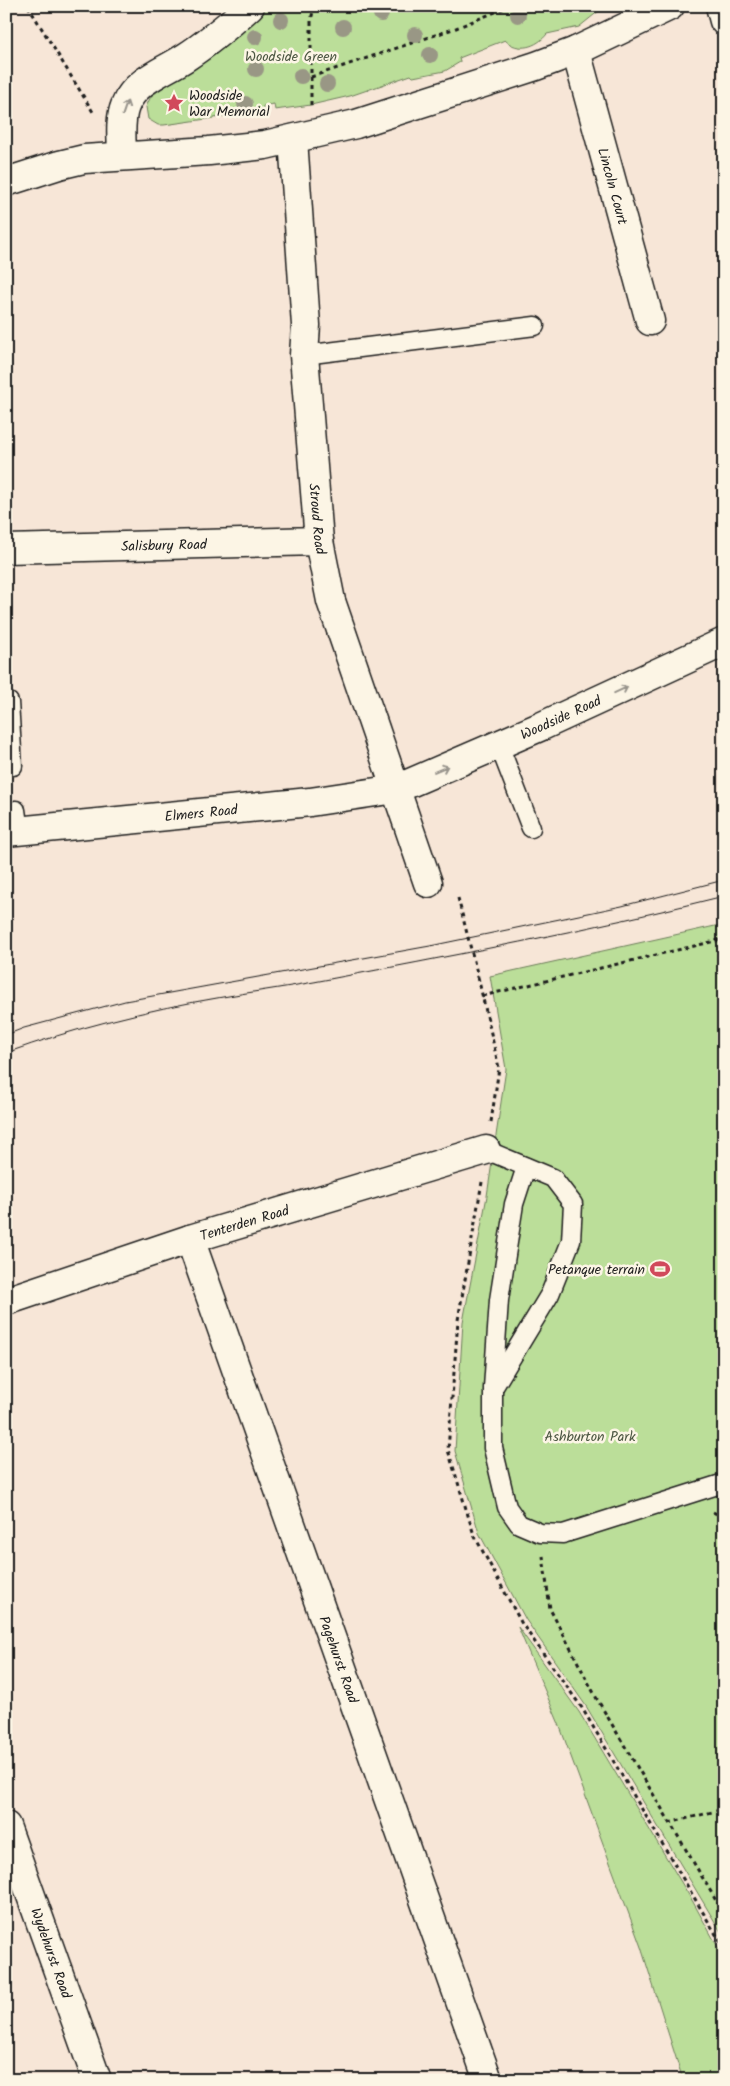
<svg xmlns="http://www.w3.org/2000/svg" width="730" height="2086" viewBox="0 0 730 2086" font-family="Kalam,sans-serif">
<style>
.green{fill:#bbde99;stroke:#6c7d5a}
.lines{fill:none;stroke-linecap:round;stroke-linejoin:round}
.service-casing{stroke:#1c1c1c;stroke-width:21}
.minor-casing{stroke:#1c1c1c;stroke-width:31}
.secondary-casing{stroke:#1c1c1c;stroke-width:31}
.path{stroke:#1c1c1c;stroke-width:3;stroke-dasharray:4 4;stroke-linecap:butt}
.service{stroke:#fcf5e5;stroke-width:18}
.minor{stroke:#fcf5e5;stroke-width:28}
.secondary{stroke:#fcf5e5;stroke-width:28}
.tram{stroke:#1c1c1c;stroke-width:1}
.path-bridge{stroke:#1c1c1c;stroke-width:3;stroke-dasharray:4 4;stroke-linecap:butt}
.tree{fill:#999785}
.oneway{stroke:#97938b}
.labels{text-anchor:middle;stroke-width:5;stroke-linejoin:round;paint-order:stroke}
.park-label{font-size:14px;fill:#4c5642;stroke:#fcf5e5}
.poi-label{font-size:14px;fill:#1c1c1c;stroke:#fcf5e5;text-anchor:start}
.street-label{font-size:14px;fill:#1c1c1c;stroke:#fcf5e5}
</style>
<rect width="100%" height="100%" fill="#f7e6d7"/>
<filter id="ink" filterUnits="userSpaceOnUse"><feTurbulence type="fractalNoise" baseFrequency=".02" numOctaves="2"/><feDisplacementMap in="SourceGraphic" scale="10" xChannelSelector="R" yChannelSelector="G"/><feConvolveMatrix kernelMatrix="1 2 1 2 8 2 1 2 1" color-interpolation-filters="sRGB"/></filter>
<g filter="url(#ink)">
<g class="green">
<path d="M 268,6 L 605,6 L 579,27 L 547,34 C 537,47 518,53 505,40 L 459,58 L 460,62 L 445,71 L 413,77 L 411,75 L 350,96 L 311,105 L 275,110 L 274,104 L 263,106 L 263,111 L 164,125 L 158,125 L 148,119 L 146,107 L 151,96 L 235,38 Z"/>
<path d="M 724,924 L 724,1937 L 586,1706 L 526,1620 L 479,1533 L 455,1451 L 463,1322 L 487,1196 L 506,1069 L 490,976 Z"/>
<path d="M 518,1627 L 579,1712 L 693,1902 L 724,1958 L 724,2080 L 683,2080 L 641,1947 L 559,1724 Z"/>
</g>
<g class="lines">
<defs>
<g id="service">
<path d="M 304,355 L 535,326"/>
<path d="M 6,702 L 9,702 L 13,766"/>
<path d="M 499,745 L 531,828"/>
<path d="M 16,810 L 19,831"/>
<path d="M 486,1150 L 553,1178 L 573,1204 L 571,1241 L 550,1294 L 495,1385"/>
<path d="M 526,1167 L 514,1204 L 499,1300 L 493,1388 L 493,1448 L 507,1507 L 519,1524 L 540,1533 L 563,1534 L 724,1483"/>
</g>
<g id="minor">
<path d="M 720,6 L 724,21"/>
<path id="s1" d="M 576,51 L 650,321"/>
<path id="s2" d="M 293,139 L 306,325 L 304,355 L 319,541 L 331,601 L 428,883"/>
<path d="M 122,156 C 122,141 119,121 125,106 C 135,80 165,71 186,57 C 209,42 230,24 250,6"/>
<path id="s3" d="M 6,549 L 319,541"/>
<path id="s4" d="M 6,832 L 310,802 L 396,789 L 542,726 L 724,642"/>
<path id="s5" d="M 190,1239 L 488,2080"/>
<path id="s6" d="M 6,1301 L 190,1239 L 486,1150"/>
<path id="s7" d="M 6,1826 L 97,2080"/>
</g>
<path id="secondary" d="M 6,182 L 59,165 L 84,159 L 209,151 L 265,145 L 356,124 L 536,66 L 576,51 L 670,6"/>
</defs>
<use href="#service" class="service-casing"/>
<use href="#minor" class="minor-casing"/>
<use href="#secondary" class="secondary-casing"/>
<g class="path">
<path d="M 28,6 L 93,112"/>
<path d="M 311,77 L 456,28 L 510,6"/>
<path d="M 311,105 L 311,21 L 314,6"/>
<path d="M 478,977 L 499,1068 L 491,1122"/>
<path d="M 482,996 L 724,939"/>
<path d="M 482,1182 L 458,1320 L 448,1450 L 474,1535 L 522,1624 L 582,1708 L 724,1948"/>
<path d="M 713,1512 L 724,1518"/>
<path d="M 543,1556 L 550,1609 L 597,1699 L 724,1914"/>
<path d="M 669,1823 L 724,1809"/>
</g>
<use href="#service" class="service"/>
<use href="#minor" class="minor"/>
<use href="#secondary" class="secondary"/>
<g class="tram">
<path d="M 6,1035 L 24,1028 L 125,1001 L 430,946 L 622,906 L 724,880"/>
<path d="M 6,1053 C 75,1028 146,1010 217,998 C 250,992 282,988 314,982 C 451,956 589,930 724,896"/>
</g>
<path class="path-bridge" d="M 458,898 L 478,977"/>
</g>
<g class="tree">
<circle cx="381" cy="14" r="8"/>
<circle cx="518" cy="15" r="8"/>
<circle cx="281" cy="20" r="8"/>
<circle cx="343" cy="27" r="8"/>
<circle cx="415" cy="35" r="8"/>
<circle cx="255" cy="37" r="8"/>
<circle cx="430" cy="55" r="8"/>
<circle cx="256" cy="69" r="8"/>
<circle cx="301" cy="76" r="8"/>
<circle cx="327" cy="84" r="8"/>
<circle cx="245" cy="104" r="8"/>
</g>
<defs><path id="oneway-shaft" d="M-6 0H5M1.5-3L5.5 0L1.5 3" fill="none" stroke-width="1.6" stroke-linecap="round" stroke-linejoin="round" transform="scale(1.25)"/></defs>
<g class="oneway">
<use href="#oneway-shaft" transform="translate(125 108) rotate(-71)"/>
<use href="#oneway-shaft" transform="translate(621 690) rotate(-25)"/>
<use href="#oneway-shaft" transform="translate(441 769) rotate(-23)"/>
</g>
</g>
<defs>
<symbol id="sight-bare" viewBox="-9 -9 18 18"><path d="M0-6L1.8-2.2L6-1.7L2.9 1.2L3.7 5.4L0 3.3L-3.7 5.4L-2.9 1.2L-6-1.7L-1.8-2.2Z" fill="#d1495b" stroke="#fcf5e5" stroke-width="2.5" paint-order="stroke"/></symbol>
<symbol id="stadium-bare" viewBox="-9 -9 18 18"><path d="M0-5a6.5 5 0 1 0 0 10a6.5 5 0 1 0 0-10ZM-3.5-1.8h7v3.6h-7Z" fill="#d1495b" stroke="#fcf5e5" stroke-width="2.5" paint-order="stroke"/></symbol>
</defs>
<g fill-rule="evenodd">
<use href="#sight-bare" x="160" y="89" width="28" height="28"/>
<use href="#stadium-bare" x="646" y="1255" width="28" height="28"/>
</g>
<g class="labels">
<g class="park-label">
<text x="291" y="61">Woodside Green</text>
<text x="590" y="1441">Ashburton Park</text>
</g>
<g class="poi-label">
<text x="189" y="100">Woodside<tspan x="189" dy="16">War Memorial</tspan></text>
<text x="645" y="1274" text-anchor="end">Petanque terrain</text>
</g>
<g class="street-label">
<text dy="5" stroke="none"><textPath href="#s1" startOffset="140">Lincoln Court</textPath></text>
<text dy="5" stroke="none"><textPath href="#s2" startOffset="381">Stroud Road</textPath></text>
<text dy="5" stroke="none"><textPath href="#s3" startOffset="158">Salisbury Road</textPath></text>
<text dy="5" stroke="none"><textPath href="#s4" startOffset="572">Woodside Road</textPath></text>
<text dy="5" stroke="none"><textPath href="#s4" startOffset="196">Elmers Road</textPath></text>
<text dy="5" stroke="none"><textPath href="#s6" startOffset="251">Tenterden Road</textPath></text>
<text dy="5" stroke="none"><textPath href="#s5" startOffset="446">Pagehurst Road</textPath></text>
<text dy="5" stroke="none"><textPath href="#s7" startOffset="135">Wydehurst Road</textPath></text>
</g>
</g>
<rect width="730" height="2086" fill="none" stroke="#fcf5e5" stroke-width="25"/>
<rect x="12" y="12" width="705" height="2061" fill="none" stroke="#1c1c1c" stroke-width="2" filter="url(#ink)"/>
</svg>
